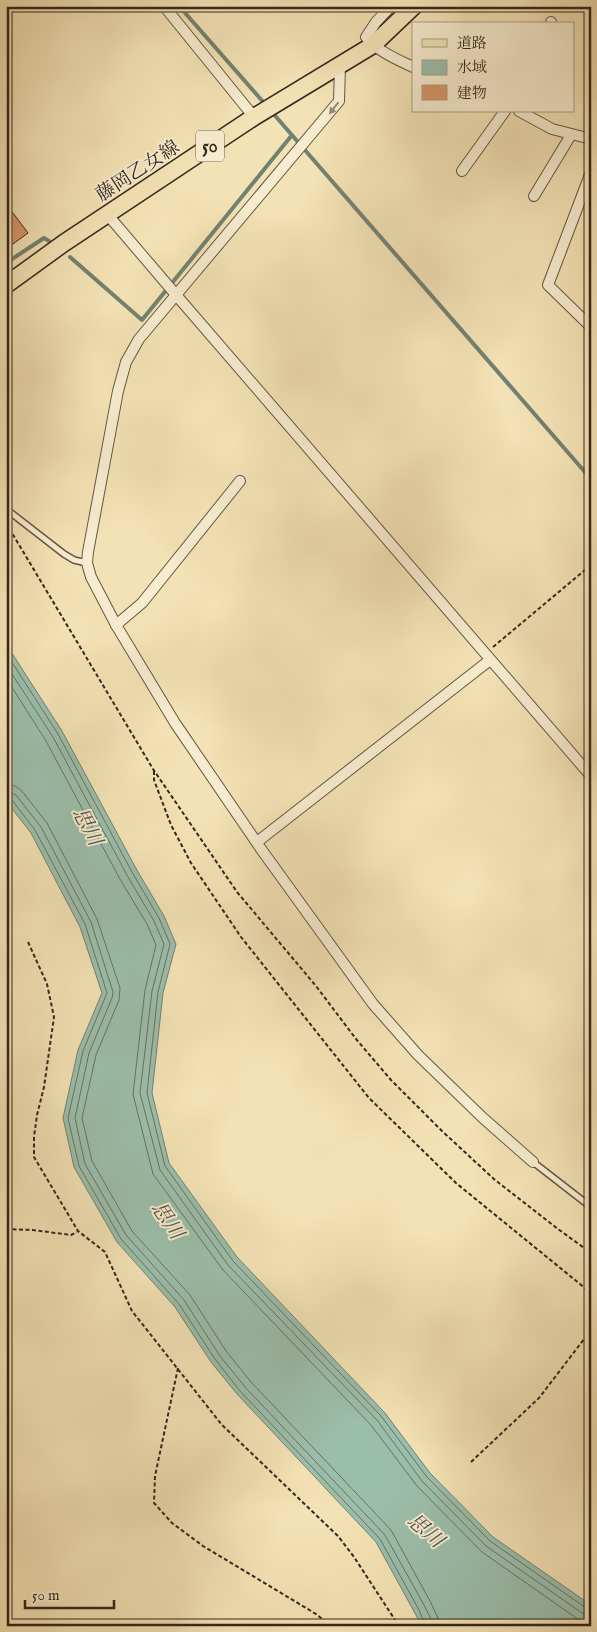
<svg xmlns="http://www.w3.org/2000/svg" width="597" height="1632" viewBox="0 0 597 1632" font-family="'IM FELL English','Noto Serif JP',serif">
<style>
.water{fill:#9bbeab;stroke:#728272}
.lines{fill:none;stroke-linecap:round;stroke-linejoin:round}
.shore{stroke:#687264;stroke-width:1}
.stream{stroke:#728272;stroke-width:4}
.building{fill:#d89769;stroke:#34271c}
.lane-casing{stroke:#645642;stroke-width:8}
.street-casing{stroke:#645642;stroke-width:12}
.primary-casing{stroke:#34271c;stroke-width:19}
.path{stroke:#34271c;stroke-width:2;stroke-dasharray:4 2.5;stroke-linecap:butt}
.lane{stroke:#f7eccf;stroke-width:5}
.street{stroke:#f7eccf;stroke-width:10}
.primary{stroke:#f3e2b5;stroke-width:16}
.oneway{fill:#968a76}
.labels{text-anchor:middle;stroke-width:4;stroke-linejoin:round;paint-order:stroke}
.shield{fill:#f7eccf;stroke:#6e6252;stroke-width:1}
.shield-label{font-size:18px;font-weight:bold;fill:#34271c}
.street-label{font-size:19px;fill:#34271c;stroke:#f7eccf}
.water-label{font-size:20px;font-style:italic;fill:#535447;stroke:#f7eccf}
</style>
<rect width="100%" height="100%" fill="#f3e2b5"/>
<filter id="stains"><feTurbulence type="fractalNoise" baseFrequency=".004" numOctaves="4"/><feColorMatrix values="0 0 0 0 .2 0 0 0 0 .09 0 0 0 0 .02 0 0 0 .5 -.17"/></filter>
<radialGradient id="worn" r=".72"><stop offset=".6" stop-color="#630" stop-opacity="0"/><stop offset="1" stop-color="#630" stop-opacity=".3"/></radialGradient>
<path class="water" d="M 6,644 L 62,731 L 138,872 L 164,916 L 176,944 L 163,993 L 152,1093 L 169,1163 L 237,1257 L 385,1413 L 430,1473 L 493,1537 L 591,1605 L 591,1626 L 422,1626 L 376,1542 L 237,1394 L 211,1362 L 175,1307 L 117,1242 L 74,1167 L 63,1118 L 78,1050 L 102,993 L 80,927 L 31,833 L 6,801 Z"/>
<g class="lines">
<g class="shore">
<path d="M 6,653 L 58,734 L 133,874 L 159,918 L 170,944 L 158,992 L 147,1093 L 165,1166 L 233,1261 L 381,1416 L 427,1477 L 490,1541 L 586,1608 L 591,1609"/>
<path d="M 6,665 L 53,737 L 128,877 L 154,921 L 164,944 L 152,991 L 140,1093 L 160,1170 L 228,1265 L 377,1420 L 422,1481 L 486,1546 L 582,1613 L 591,1615"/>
<path d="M 6,678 L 46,741 L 121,881 L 147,924 L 156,945 L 145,990 L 133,1094 L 153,1174 L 223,1270 L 371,1425 L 417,1486 L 482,1552 L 579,1620 L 591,1623"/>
<path d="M 6,784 L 15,786 L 21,790 L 47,823 L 97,919 L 120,988 L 119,1000 L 96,1055 L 82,1118 L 92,1161 L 132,1231 L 190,1295 L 226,1351 L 251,1382 L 391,1530 L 430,1601 L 438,1618 L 439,1626"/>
<path d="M 6,792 L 16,795 L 41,827 L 91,922 L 113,992 L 112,998 L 89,1053 L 75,1118 L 85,1164 L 126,1235 L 184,1300 L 220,1356 L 245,1387 L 385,1535 L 424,1605 L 431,1619 L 432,1626"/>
<path d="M 6,798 L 12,800 L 35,830 L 85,924 L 107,993 L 83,1051 L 68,1118 L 79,1166 L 121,1239 L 179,1304 L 215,1359 L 240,1391 L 380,1539 L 418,1608 L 426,1626"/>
</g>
<g class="stream">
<path d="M 179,6 L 265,104"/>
<path d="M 271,111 L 591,479"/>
<path d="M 70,257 L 142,320 L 292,135"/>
<path d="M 6,263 L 44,238 L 49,241"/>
</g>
</g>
<path class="building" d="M 7,205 L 28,233 L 6,249 L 6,205 Z"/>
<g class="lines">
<defs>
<g id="lane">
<path d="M 6,509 L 64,554 L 74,560 L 87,563"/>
<path d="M 533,1162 L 591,1207"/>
</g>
<g id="street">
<path d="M 164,6 L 254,117"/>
<path d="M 391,6 L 376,22 L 366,37 C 379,52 396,59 413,67"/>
<path d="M 551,24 L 551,22"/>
<path d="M 340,66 L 339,101 L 139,339 L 126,362 L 118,391 L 88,552 L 87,563 L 91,577 L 116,625 L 175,723 L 261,849 L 373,1004 L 418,1055 L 483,1118 L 533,1162"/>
<path d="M 519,111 L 552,129 L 591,139"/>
<path d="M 462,171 L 505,111"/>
<path d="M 591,172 L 548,285 L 591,327"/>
<path d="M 534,196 L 571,135"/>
<path d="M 107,214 L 177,296 L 591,776"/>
<path d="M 116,625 L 142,603 L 240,481"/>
<path d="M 257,842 L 490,660"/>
</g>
<path id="primary" d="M 6,285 L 64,243 L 254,117 L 373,45 L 414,6"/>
</defs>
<use href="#lane" class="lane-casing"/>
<use href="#street" class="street-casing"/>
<use href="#primary" class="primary-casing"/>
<g class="path">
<path d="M 6,523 L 153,769 L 237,892 L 316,986 L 356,1039 L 391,1080 L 442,1131 L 495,1180 L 558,1229 L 591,1253"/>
<path d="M 493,647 L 591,565"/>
<path d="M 154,771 L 154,780 L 171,825 L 191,863 L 241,937 L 369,1098 L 456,1183 L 591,1293"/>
<path d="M 28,942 L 47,984 L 54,1017 L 44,1087 L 37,1115 L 34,1137 L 34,1157 L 78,1231 L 105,1252 L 132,1311 L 222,1425 L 338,1536 L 354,1557 L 399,1626"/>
<path d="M 6,1229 L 33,1230 L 71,1235 L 77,1232"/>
<path d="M 178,1368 L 155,1476 L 154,1503 L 172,1523 L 203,1546 L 316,1614 L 331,1626"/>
<path d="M 471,1462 L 539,1398 L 591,1330"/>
</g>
<use href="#lane" class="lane"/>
<use href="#street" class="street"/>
<use href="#primary" class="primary"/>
</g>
<defs><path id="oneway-solid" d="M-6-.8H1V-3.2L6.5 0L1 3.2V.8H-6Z" transform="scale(1.25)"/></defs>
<use class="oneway" href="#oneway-solid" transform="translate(334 108) rotate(128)"/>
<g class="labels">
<rect class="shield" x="196" y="130.5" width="28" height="31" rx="4"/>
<g class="shield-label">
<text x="210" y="152">50</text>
</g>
<g class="street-label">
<text transform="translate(137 170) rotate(-33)" y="7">藤岡乙女線</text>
</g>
<g class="water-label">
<text transform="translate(88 826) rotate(62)" y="7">思川</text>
<text transform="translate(168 1220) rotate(56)" y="7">思川</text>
<text transform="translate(426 1530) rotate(41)" y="7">思川</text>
</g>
</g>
<rect width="597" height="1632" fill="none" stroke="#f3e2b5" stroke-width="25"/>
<rect x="8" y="8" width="582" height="1617" fill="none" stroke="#34271c" stroke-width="2.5"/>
<rect x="12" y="12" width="572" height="1607" fill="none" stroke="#34271c"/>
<rect x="412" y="22" width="162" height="90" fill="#f7eccf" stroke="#a99d87"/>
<rect x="422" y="39" width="25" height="8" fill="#f3e2b5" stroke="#a99d87"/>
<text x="457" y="48" font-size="15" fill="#34271c">道路</text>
<rect x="422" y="60" width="25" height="15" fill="#9bbeab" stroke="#a99d87"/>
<text x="457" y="72" font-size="15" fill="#34271c">水域</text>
<rect x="422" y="85" width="25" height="15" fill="#d89769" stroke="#a99d87"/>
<text x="457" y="98" font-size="15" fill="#34271c">建物</text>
<path d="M25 1600v8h89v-8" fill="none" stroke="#34271c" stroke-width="2.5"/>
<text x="32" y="1600" font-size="15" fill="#34271c" stroke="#f7eccf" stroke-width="4" paint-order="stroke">50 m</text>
<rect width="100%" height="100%" filter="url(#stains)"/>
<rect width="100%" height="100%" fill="url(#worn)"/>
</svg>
